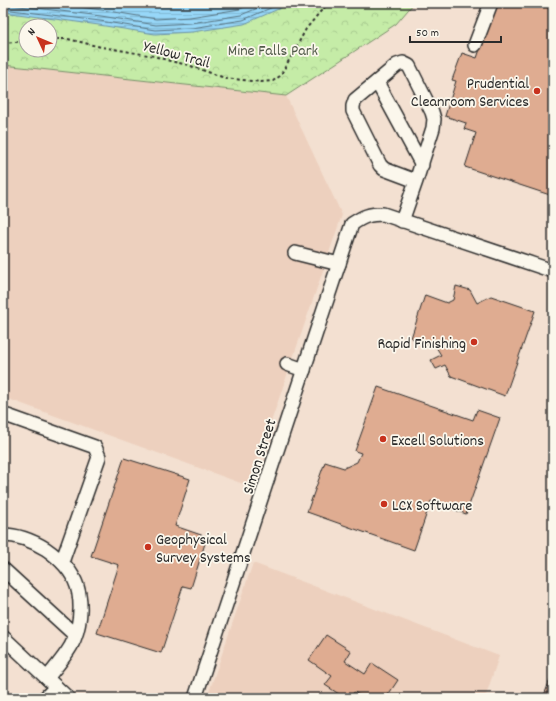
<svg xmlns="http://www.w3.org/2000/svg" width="556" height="701" viewBox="0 0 556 701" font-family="Dekko,sans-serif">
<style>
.built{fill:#edd0be}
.park{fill:url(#park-crowns);stroke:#788c69;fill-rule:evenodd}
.water{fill:url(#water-rules);stroke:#6c92a6}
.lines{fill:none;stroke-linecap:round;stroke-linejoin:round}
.shore{stroke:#56707d;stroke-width:1}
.building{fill:#dfac91;stroke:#2b2b2b}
.minor-casing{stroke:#2b2b2b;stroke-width:16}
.path{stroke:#2b2b2b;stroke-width:2;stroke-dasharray:3 3;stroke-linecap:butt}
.minor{stroke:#fbf7ec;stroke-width:13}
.poi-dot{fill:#c8321e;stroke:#fbf7ec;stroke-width:1.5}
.labels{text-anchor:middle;stroke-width:3.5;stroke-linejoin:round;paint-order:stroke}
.park-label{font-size:16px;fill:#525b4a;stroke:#fbf7ec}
.street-label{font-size:16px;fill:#2b2b2b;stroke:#fbf7ec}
.poi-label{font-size:16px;fill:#2b2b2b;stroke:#fbf7ec;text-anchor:start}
</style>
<defs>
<pattern id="park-crowns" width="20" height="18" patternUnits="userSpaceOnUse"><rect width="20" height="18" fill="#c5eca7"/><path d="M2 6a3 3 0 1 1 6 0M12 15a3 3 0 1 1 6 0" fill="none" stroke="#a9cb90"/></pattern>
<pattern id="water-rules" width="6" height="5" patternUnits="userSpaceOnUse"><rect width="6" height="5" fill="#97d7f8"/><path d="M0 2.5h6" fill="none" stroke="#82b9d5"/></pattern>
</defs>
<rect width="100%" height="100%" fill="#f3e0d1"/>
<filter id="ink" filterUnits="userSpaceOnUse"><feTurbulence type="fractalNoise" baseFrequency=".025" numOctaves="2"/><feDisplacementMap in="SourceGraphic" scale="8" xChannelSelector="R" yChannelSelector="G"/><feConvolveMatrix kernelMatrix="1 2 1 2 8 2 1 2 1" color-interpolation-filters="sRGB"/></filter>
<g filter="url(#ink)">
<g class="built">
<path d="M 3,65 L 286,96 L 342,215 L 249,486 L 3,397 Z"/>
<path d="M 253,563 L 499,656 L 485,698 L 207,698 Z"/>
</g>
<path class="park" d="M 3,3 L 414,3 L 396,24 L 286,96 L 3,65 ZM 26,26 L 50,26 L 50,50 L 26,50 Z"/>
<path class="water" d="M 3,3 L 292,3 L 244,24 L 192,32 L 155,34 L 99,25 L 3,12 Z"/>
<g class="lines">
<g class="shore">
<path d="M 48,3 L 102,10 L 156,19 L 190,17 L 240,9 L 254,3"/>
<path d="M 3,4 L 101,16 L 156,25 L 191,23 L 241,15 L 270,3"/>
<path d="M 3,9 L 100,21 L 155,30 L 192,28 L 243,20 L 282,3"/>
</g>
</g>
<g class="building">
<path d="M 496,3 L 538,3 L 553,8 L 553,196 L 465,167 L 476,133 L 464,129 L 466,123 L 445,116 L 456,81 L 452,80 L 462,53 L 477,58 Z"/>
<path d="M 456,286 L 470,290 L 477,303 L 491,296 L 535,311 L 505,396 L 451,376 L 445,365 L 436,369 L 431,360 L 441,355 L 436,347 L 411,338 L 425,295 L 447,303 L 453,300 Z"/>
<path d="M 378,387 L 473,420 L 477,410 L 500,418 L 466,514 L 431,501 L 414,550 L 307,512 L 325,462 L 344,468 L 357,462 L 361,453 L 355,451 Z"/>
<path d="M 124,458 L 190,479 L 175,526 L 207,537 L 191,588 L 183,586 L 161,653 L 97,633 L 119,565 L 91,556 Z"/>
<path d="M 326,635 L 351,651 L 345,661 L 365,674 L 372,663 L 398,680 L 386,698 L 364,698 L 354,692 L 350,698 L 345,698 L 325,685 L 332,676 L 309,660 Z"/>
<path d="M 553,672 L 553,698 L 543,698 Z"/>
</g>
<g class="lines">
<defs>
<g id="minor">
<path d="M 475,45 L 491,3"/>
<path d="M 377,82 L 422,165"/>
<path d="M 402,221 L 416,181 L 433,128 L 434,119 L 432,112 L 409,66 L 403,63 L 397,65 L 355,100 L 353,106 L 353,111 L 380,165 L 384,169 L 416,181"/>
<path d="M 295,253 L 339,264"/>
<path d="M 287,364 L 304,370"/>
<path d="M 3,418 L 8,416 L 95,447 L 99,457 L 62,562"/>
<path d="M 3,535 C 18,535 33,541 46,549 C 59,558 72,571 77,586 C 83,605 80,629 71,646 C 64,658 55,668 47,678"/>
<path d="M 3,569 L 75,635"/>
<path d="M 3,637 L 68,698"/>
<path d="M 45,698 L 56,687"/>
<path d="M 195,698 L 352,224 C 364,216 369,214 383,214 L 553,271"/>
</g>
</defs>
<use href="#minor" class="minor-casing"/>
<g class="path">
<path d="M 50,39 L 68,39 L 101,47 L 154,56 L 170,61 L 188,65 L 225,78 L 261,82 L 273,81 L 280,76 L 292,55 L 306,29 L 320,12 L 329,3"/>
<path d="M 3,43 L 26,41"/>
</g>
<use href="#minor" class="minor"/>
</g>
</g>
<g class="poi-dot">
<circle cx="537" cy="91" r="4"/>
<circle cx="474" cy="342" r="4"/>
<circle cx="383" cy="439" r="4"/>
<circle cx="384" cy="504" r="4"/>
<circle cx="148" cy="547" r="4"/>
</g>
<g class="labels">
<g class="park-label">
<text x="273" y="55">Mine Falls Park</text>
</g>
<g class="street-label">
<text transform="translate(177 53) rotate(15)" y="6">Yellow Trail</text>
<text transform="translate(258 456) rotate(-72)" y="6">Simon Street</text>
</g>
<g class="poi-label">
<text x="529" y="88" text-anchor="end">Prudential<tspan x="529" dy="18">Cleanroom Services</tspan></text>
<text x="466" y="348" text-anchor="end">Rapid Finishing</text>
<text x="391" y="445">Excell Solutions</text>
<text x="392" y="510">LCX Software</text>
<text x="156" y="544">Geophysical<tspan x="156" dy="18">Survey Systems</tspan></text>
</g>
</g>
<rect width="556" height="701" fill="none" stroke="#fbf7ec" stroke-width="16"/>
<rect x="8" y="8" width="540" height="685" fill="none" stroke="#2b2b2b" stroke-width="1.5" filter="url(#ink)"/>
<g transform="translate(38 38) rotate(314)"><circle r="19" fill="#fbf7ec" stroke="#a8a59f"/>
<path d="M0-3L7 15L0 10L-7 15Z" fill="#c8321e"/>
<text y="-6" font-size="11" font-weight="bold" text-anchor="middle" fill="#2b2b2b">N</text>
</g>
<path d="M410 36v6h91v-6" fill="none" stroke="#2b2b2b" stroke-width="2"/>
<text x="416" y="36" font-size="12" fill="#2b2b2b" stroke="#fbf7ec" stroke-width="3" paint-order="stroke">50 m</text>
</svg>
